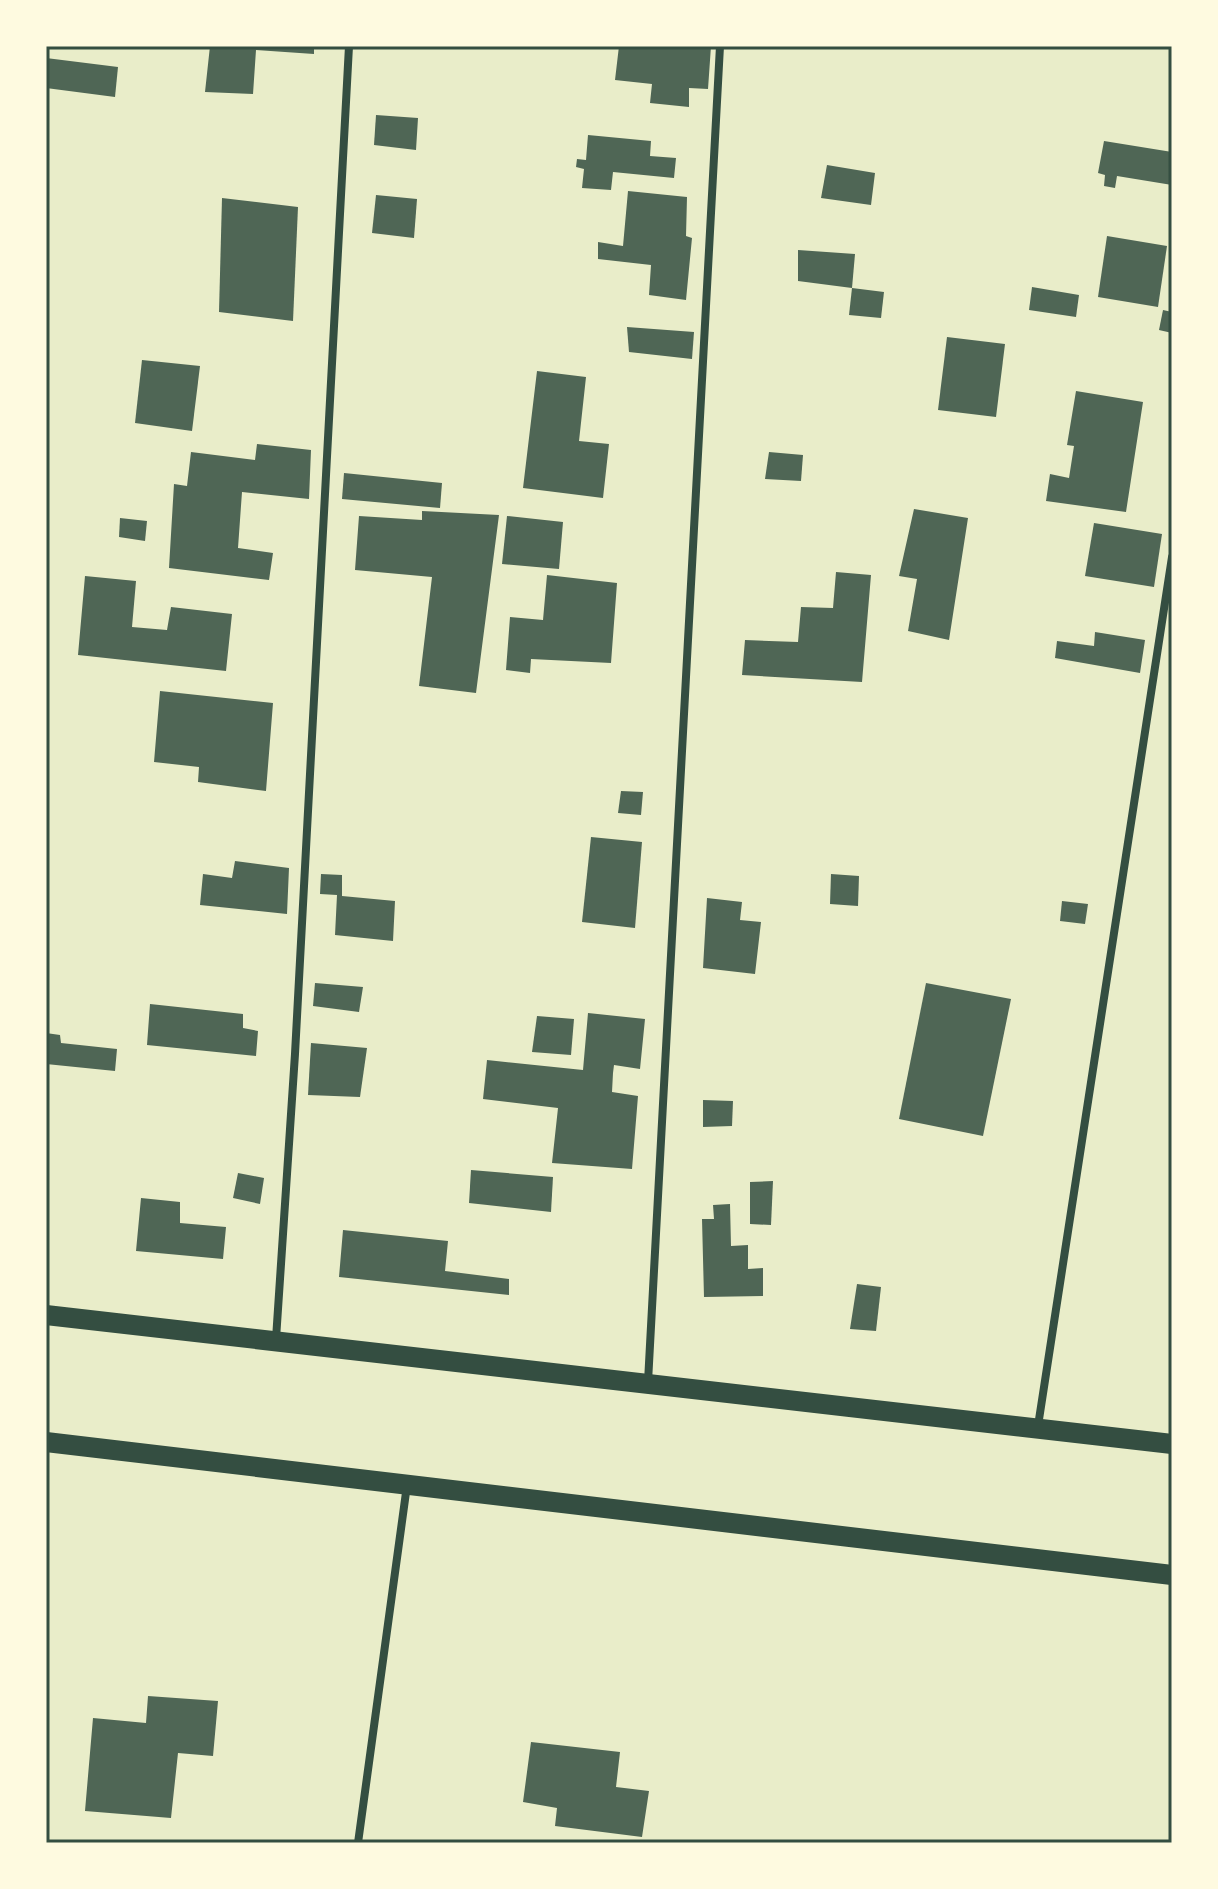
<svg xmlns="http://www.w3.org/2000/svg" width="1218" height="1889" viewBox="0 0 1218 1889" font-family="'Fira Sans Condensed',sans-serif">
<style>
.building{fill:#4f6655}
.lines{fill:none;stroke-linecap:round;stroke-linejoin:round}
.minor{stroke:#344e41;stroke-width:8}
.primary{stroke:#344e41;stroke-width:20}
.neatline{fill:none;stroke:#344e41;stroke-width:3}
</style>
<rect width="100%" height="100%" fill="#e9edc9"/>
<g class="building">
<path d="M 210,46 L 314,46 L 314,54 L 256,50 L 253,94 L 205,92 Z"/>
<path d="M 619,46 L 711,46 L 708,89 L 689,88 L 689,107 L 650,103 L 652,84 L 615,80 Z"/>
<path d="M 46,58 L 118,67 L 115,97 L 46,88 Z"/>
<path d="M 376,115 L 418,118 L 416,150 L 374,145 Z"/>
<path d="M 588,135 L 651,141 L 650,156 L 676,158 L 674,178 L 613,172 L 611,190 L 582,188 L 584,169 L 576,167 L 577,159 L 586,160 Z"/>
<path d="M 1104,141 L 1172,152 L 1172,185 L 1117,176 L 1115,188 L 1104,186 L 1105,175 L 1098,173 Z"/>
<path d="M 827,165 L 875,173 L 871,205 L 821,198 Z"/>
<path d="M 628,191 L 687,197 L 686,236 L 692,238 L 686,300 L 649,295 L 651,265 L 598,259 L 598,242 L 623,246 Z"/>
<path d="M 376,195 L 417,199 L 414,238 L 372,233 Z"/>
<path d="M 222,198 L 298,207 L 293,321 L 219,312 Z"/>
<path d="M 1107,236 L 1167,246 L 1158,307 L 1098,297 Z"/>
<path d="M 798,250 L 855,254 L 852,288 L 798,281 Z"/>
<path d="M 1032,287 L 1079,295 L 1076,317 L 1029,310 Z"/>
<path d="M 852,288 L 884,292 L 881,318 L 849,315 Z"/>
<path d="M 1163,310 L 1172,312 L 1172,333 L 1159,330 Z"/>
<path d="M 627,327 L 694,332 L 692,359 L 629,352 Z"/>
<path d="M 947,337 L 1005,344 L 996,417 L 938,410 Z"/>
<path d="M 142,360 L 200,366 L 192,431 L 135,423 Z"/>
<path d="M 537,371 L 586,377 L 579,441 L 609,444 L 603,498 L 523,488 Z"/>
<path d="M 1076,391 L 1143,402 L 1126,512 L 1046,501 L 1050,474 L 1069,478 L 1074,446 L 1067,445 Z"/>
<path d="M 257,444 L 311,450 L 309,499 L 242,492 L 238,548 L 273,553 L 269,580 L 169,568 L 174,484 L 187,486 L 191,452 L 255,460 Z"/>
<path d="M 769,452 L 803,455 L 801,481 L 765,479 Z"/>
<path d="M 344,473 L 442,483 L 440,508 L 342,499 Z"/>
<path d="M 914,509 L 968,518 L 949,640 L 908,631 L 917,579 L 899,576 Z"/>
<path d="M 422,511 L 499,515 L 476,693 L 419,686 L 432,577 L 355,570 L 359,516 L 422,520 Z"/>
<path d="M 507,516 L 563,522 L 559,569 L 502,564 Z"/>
<path d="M 120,518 L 147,521 L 145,541 L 119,537 Z"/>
<path d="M 1094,523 L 1162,534 L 1154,587 L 1085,576 Z"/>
<path d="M 836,572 L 871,575 L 862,682 L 742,675 L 745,640 L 798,642 L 801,607 L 833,608 Z"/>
<path d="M 547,575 L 617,583 L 611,663 L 531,659 L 530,673 L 506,670 L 510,617 L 543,620 Z"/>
<path d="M 85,576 L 136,581 L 132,627 L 167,630 L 171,607 L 232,614 L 226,671 L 78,655 Z"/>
<path d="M 1095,632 L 1145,640 L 1140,673 L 1055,658 L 1057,641 L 1094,646 Z"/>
<path d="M 160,691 L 273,703 L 266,791 L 198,782 L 199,767 L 154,762 Z"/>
<path d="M 621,791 L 643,792 L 641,815 L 618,813 Z"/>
<path d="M 591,837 L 642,842 L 635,928 L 582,922 Z"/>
<path d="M 235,861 L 289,868 L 287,914 L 200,905 L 203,874 L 232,878 Z"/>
<path d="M 321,874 L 342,875 L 342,896 L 395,901 L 393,941 L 335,935 L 337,895 L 320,894 Z"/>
<path d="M 831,874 L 859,876 L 858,906 L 830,904 Z"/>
<path d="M 707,898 L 742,902 L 740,920 L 761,922 L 755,974 L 703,968 Z"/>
<path d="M 1062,901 L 1088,904 L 1085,924 L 1060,921 Z"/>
<path d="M 315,983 L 363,987 L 359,1012 L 313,1006 Z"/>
<path d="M 926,983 L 1011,999 L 983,1136 L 899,1119 Z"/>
<path d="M 150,1004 L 243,1014 L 243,1028 L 258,1031 L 256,1056 L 147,1045 Z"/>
<path d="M 588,1013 L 645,1019 L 640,1069 L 614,1065 L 613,1073 L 612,1092 L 638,1096 L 632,1169 L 552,1163 L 558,1108 L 483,1099 L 487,1060 L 583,1070 Z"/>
<path d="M 537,1016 L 574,1019 L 571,1055 L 532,1052 Z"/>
<path d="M 46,1033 L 60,1035 L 61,1043 L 117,1049 L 115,1071 L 46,1064 Z"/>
<path d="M 311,1043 L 367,1048 L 360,1097 L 308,1095 Z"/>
<path d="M 703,1100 L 733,1101 L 732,1126 L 703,1127 Z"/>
<path d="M 471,1170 L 553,1177 L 551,1212 L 469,1203 Z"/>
<path d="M 238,1173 L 264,1178 L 260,1204 L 233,1198 Z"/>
<path d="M 773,1181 L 771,1225 L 750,1224 L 750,1182 Z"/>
<path d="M 141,1198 L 180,1202 L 180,1223 L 226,1227 L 223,1259 L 136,1251 Z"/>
<path d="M 730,1204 L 731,1246 L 748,1245 L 748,1269 L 763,1268 L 763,1296 L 704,1297 L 702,1219 L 714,1219 L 713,1205 Z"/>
<path d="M 343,1230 L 448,1241 L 445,1271 L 509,1279 L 509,1295 L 339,1277 Z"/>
<path d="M 857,1284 L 881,1287 L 876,1331 L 850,1329 Z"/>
<path d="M 148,1696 L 218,1701 L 213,1756 L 178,1753 L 171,1818 L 85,1811 L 93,1718 L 146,1723 Z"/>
<path d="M 531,1742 L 620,1752 L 616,1787 L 649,1791 L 642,1837 L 555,1826 L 557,1808 L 523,1802 Z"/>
</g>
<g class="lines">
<g class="minor">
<path d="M 276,1339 L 295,1054 L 349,46"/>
<path d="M 648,1382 L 720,46"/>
<path d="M 1038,1426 L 1172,557"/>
<path d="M 358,1843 L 407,1485"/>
</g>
<g class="primary">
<path d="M 46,1315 L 1172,1444"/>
<path d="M 46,1442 L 1172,1575"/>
</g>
</g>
<rect width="1218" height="1889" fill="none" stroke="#fefae0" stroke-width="96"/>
<rect x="48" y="48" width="1122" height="1793" class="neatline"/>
</svg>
